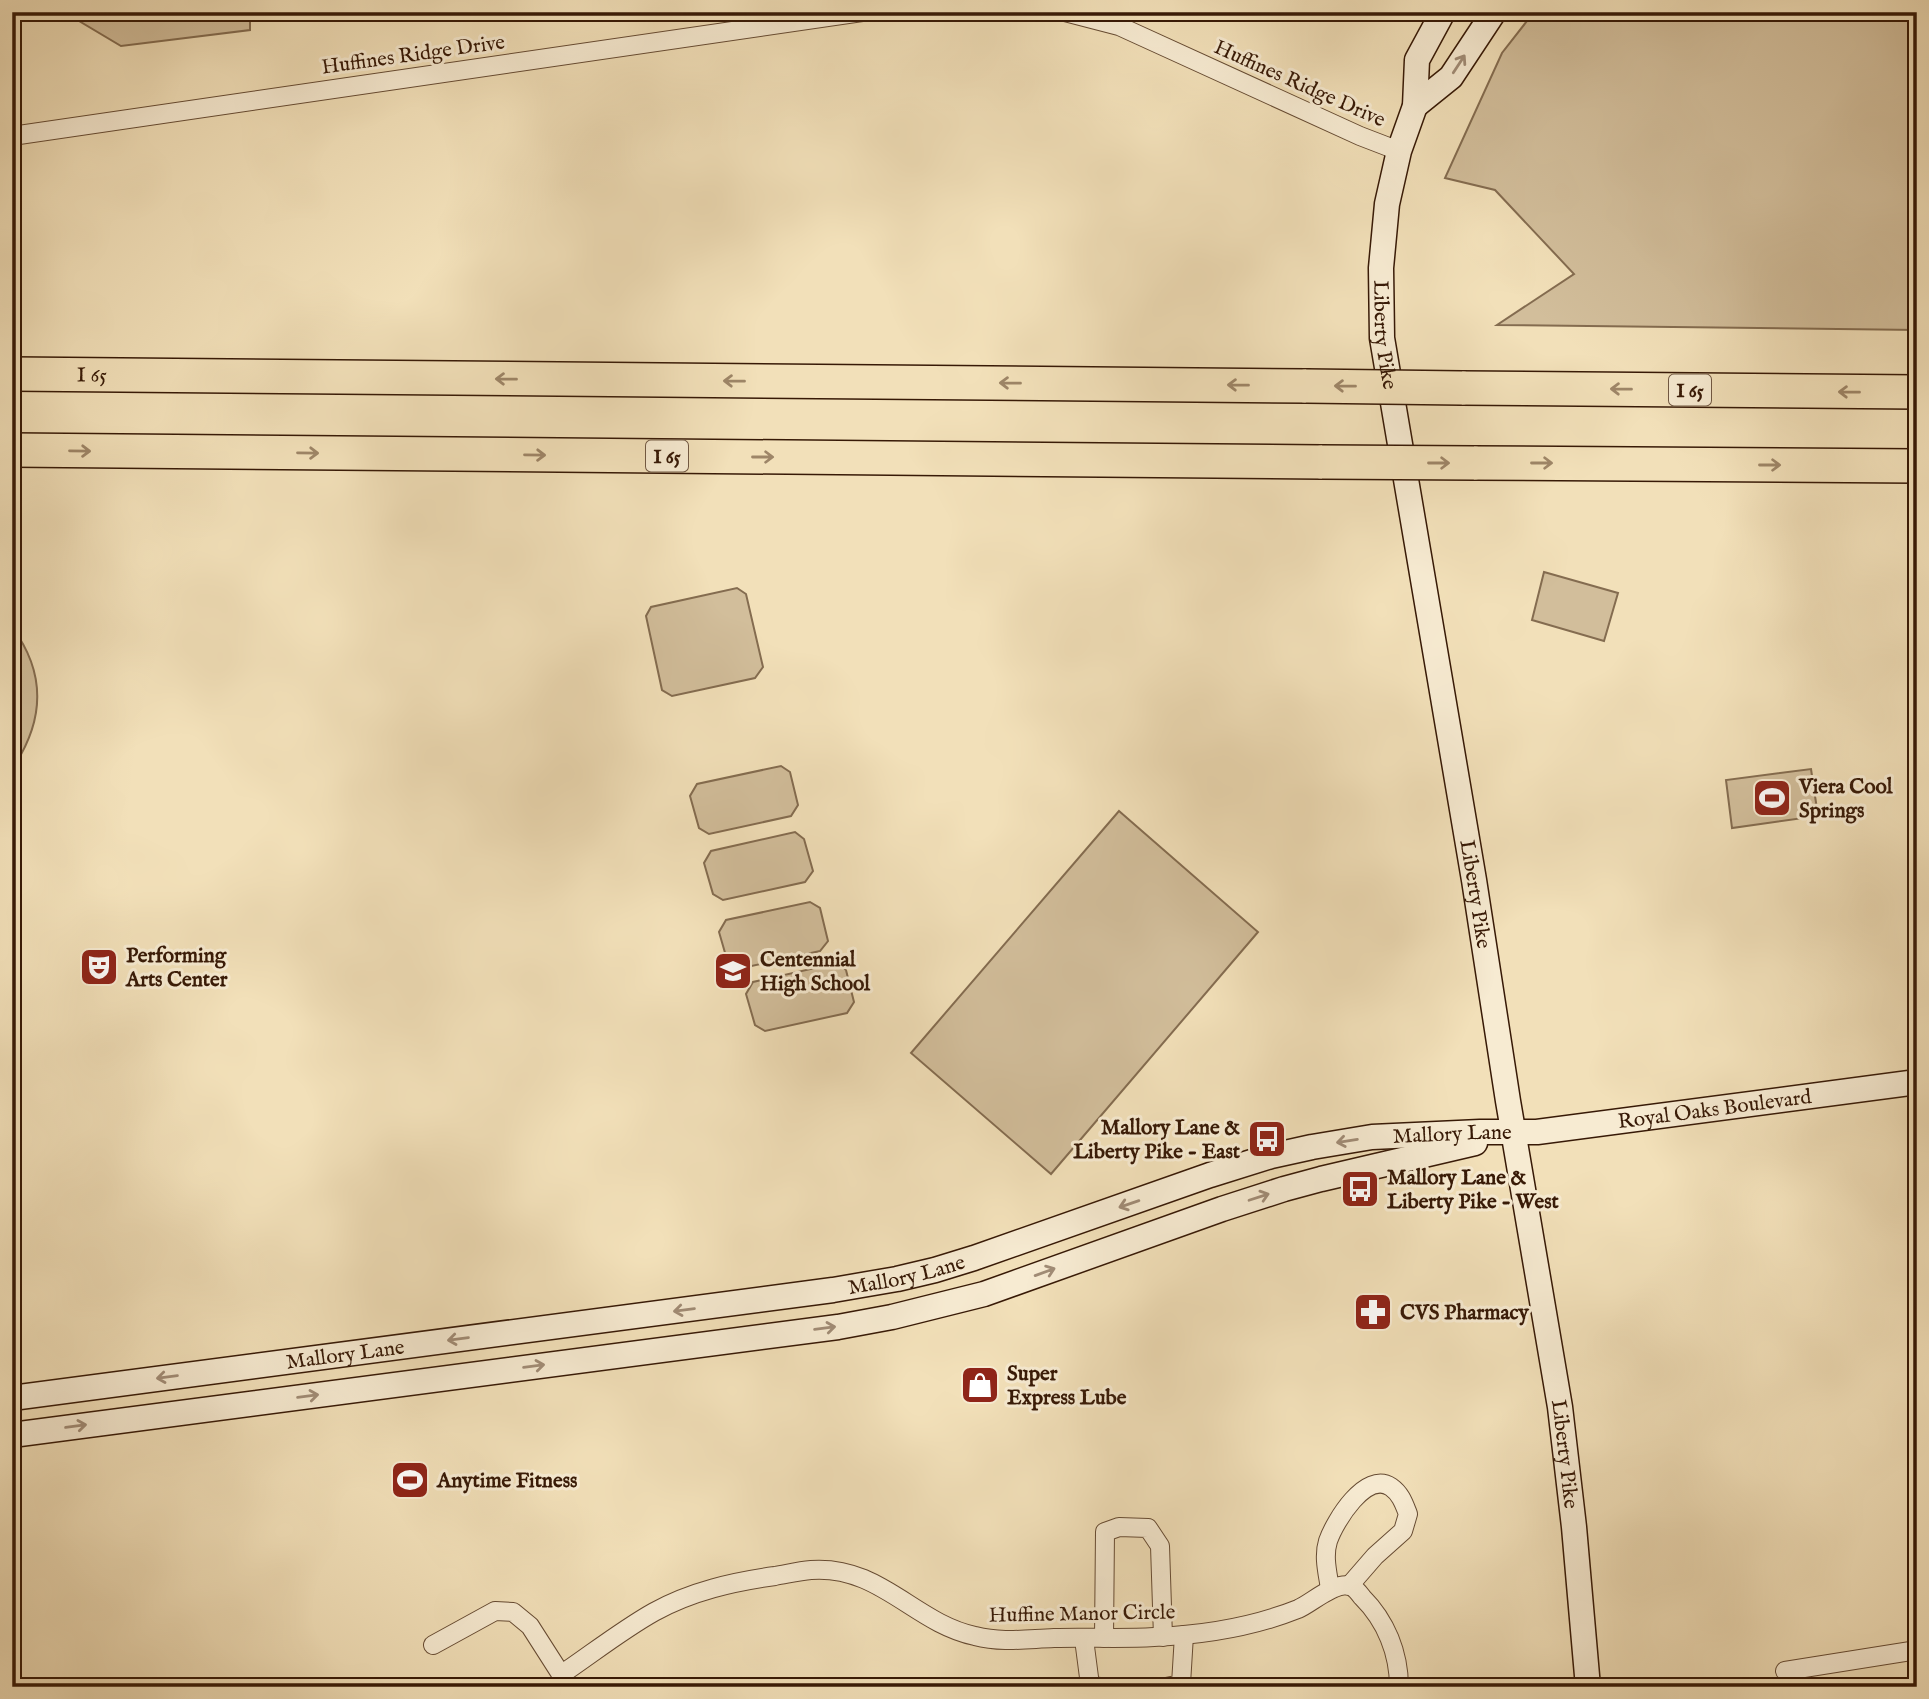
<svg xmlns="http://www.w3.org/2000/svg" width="1929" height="1699" viewBox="0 0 1929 1699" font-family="'IM FELL English',serif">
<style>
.green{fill:#d2be9b;stroke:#846c50;stroke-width:2}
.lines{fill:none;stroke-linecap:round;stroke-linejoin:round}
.street-casing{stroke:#664b33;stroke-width:20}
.secondary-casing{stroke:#371906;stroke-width:27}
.highway-casing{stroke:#371906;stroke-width:36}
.street{stroke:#f7ebd2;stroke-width:18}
.secondary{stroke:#f7ebd2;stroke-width:24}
.highway{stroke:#f2e0b9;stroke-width:33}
.highway-bridge-casing{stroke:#371906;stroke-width:36;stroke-linecap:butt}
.highway-bridge{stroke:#f2e0b9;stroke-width:33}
.oneway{stroke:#a18c76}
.oneway2{stroke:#9e8668}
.labels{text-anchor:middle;stroke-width:6;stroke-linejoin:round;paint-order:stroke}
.shield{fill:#f7ebd2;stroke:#715843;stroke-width:2}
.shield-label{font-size:19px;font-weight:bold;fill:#371906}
.street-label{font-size:21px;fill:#371906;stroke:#f7ebd2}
.poi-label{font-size:21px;font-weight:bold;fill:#371906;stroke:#f7ebd2;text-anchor:start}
</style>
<rect width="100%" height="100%" fill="#f2e0b9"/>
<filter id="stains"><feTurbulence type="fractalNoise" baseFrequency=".00286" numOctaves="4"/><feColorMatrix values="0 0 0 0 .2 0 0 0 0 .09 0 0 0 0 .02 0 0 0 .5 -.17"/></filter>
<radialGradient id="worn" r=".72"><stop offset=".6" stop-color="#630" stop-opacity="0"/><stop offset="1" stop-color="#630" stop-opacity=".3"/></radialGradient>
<g class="green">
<path d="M 64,12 L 250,12 L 250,30 L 121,46 Z"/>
<path d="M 1534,12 L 1917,12 L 1917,330 L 1497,325 L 1574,274 L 1495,190 L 1445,178 L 1502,53 Z"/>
<path d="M 1544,572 L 1618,593 L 1604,641 L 1532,620 Z"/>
<path d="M 737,588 L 746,594 L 763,667 L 755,678 L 672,696 L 662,690 L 646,616 L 651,607 Z"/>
<path d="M 12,627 C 47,674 44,722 12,769 Z"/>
<path d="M 781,766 L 790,772 L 798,805 L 791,816 L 709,834 L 699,828 L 690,796 L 697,784 Z"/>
<path d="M 1811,769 L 1818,816 L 1732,828 L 1726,780 Z"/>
<path d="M 1119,811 L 1258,932 L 1051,1174 L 911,1053 Z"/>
<path d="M 795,832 L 804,839 L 813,871 L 805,882 L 723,900 L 713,894 L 704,863 L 711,851 Z"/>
<path d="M 810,902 L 820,908 L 828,941 L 820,951 L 738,969 L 728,963 L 719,932 L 726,920 Z"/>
<path d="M 837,963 L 846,970 L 854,1002 L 847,1013 L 765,1031 L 755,1025 L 746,994 L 753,982 Z"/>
</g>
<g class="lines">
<defs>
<g id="street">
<path d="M 1065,12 L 1119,26 L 1360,136 L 1399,151"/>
<path d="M 12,136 L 862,12"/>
<path d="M 1330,1589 C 1328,1574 1323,1557 1328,1541 C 1335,1521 1366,1470 1391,1487 C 1401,1494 1404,1504 1408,1514 L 1403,1531 L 1375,1556 L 1349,1586"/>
<path d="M 1104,1638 L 1105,1532 L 1119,1527 L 1148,1528 L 1160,1546 L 1163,1637"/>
<path d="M 1084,1639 L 1090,1685 L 1100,1687"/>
<path d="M 433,1645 L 495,1611 L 513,1612 L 530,1626 L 569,1687"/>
<path d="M 1785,1671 L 1917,1650"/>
<path d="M 562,1674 C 593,1653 622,1630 654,1612 C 692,1591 733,1582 775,1576 C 787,1574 799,1571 811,1570 C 880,1565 914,1623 975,1636 C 1002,1643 1026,1639 1054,1638 C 1087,1637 1121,1639 1154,1637 C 1203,1635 1253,1627 1298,1609 C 1312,1603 1335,1581 1351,1586 C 1355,1588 1359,1593 1362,1597 C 1386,1621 1399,1653 1399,1687"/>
<path d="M 1166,1687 L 1181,1684 L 1184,1635"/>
</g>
<g id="secondary">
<path id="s1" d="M 1443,12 L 1417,60 L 1415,106 L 1399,151 L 1387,204 L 1381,268 L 1382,338 L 1474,880 L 1508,1101 L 1560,1407 L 1574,1527 L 1588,1687"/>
<path d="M 1415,106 L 1451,77 L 1494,12"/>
<path id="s2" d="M 12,1398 L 833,1290 L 897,1279 L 935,1270 L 974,1258 L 1210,1175 L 1271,1156 L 1312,1147 L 1372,1137 L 1480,1132 L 1537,1132 L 1917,1082"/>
<path d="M 12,1435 L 838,1327 L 892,1317 L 984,1294 L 1222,1209 L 1284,1189 L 1321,1179 L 1475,1143"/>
</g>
<g id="highway">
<path id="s3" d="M 12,374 L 1306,386"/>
<path d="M 1462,388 L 1917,392"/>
<path d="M 12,450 L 1322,462"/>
<path d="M 1474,463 L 1917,466"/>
</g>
</defs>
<use href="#street" class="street-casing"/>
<use href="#secondary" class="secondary-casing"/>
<use href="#highway" class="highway-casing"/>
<use href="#street" class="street"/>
<use href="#secondary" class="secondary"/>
<use href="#highway" class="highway"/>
<defs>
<g id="highway-bridge">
<path d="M 1306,386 L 1462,388"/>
<path d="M 1322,462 L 1474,463"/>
</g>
</defs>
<use href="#highway-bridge" class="highway-bridge-casing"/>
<use href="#highway-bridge" class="highway-bridge"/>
</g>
<defs><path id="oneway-shaft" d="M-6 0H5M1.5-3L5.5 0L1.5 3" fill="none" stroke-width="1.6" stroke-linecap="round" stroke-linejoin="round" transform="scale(1.75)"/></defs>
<g class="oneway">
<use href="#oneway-shaft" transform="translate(1459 64) rotate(-57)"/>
<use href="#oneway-shaft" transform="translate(1347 1141) rotate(171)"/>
<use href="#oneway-shaft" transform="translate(1259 1197) rotate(-18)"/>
<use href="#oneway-shaft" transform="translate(1129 1204) rotate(161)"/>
<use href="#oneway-shaft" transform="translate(1045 1272) rotate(-20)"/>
<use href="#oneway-shaft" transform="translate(684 1310) rotate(173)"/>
<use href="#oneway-shaft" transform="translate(825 1328) rotate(-7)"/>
<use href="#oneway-shaft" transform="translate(458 1339) rotate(173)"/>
<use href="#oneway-shaft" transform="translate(534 1366) rotate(-7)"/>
<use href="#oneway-shaft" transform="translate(167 1377) rotate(173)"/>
<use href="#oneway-shaft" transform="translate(308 1396) rotate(-7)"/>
<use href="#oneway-shaft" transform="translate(76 1426) rotate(-8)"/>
</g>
<g class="oneway2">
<use href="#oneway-shaft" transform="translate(506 379) rotate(-179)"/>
<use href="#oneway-shaft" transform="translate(734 381) rotate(-179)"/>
<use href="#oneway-shaft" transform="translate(1010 383) rotate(-179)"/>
<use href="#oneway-shaft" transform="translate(1238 385) rotate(-179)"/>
<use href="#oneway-shaft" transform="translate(1345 386) rotate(-179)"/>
<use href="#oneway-shaft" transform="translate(1621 389) rotate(-179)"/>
<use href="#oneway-shaft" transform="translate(1849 392) rotate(-179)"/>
<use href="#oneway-shaft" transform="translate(80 451) rotate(1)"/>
<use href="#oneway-shaft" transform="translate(308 453) rotate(1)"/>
<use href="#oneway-shaft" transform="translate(535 455) rotate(1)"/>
<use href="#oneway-shaft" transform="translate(763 457)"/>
<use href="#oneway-shaft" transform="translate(1439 463)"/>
<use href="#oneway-shaft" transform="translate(1542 463)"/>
<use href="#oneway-shaft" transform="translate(1770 465)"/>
</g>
<defs>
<symbol id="stadium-square" viewBox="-11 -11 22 22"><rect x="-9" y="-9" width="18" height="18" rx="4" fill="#8f2418" stroke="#f7ebd2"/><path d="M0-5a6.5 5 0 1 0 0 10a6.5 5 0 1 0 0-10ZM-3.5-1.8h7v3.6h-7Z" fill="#fff"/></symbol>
<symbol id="theatre-square" viewBox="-11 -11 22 22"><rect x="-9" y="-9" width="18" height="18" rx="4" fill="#8f2418" stroke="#f7ebd2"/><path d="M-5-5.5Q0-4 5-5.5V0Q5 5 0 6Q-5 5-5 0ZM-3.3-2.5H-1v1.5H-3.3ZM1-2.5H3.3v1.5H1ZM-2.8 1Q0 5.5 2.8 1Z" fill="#fff"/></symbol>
<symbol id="school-square" viewBox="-11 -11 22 22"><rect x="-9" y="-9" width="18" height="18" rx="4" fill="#8f2418" stroke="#f7ebd2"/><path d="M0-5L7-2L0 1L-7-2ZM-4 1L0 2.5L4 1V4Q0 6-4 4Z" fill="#fff"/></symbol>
<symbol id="bus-square" viewBox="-11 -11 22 22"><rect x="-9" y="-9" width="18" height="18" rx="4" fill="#8f2418" stroke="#f7ebd2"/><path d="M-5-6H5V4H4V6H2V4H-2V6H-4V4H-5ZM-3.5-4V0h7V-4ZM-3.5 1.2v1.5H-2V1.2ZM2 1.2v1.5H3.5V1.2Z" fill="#fff"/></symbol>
<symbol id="pharmacy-square" viewBox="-11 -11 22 22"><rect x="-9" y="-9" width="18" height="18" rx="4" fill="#8f2418" stroke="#f7ebd2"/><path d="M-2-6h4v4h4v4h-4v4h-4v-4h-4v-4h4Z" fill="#fff"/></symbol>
<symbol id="shop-square" viewBox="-11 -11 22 22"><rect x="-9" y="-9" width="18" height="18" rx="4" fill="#8f2418" stroke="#f7ebd2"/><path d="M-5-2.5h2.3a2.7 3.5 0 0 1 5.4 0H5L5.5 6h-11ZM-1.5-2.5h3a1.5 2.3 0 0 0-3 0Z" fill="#fff"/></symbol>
</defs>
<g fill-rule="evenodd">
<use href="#stadium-square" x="1750" y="776" width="44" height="44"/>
<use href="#theatre-square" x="77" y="945" width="44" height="44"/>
<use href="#school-square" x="711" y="949" width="44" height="44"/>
<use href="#bus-square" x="1245" y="1117" width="44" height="44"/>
<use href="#bus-square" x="1338" y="1167" width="44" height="44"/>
<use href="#pharmacy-square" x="1351" y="1290" width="44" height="44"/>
<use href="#shop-square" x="958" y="1363" width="44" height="44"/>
<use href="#stadium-square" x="388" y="1458" width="44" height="44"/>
</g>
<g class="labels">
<g class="shield">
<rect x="1669" y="374.5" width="42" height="31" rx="5"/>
<rect x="646" y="440.5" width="42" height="31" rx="5"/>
</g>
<g class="shield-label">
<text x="1690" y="397">I 65</text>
<text x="667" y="463">I 65</text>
</g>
<g class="street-label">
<text transform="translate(413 54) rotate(-8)" y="7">Huffines Ridge Drive</text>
<text transform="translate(1300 83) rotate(24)" y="7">Huffines Ridge Drive</text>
<text dy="7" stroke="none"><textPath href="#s1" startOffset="334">Liberty Pike</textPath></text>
<text dy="7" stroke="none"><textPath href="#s3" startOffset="80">I 65</textPath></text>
<text dy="7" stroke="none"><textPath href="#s1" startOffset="901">Liberty Pike</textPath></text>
<text dy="7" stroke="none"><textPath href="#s2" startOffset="1734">Royal Oaks Boulevard</textPath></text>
<text dy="7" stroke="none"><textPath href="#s2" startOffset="1470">Mallory Lane</textPath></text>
<text dy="7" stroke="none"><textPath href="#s2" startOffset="903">Mallory Lane</textPath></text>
<text dy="7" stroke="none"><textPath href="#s2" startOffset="336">Mallory Lane</textPath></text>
<text dy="7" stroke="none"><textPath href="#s1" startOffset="1468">Liberty Pike</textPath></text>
<text transform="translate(1082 1613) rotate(-1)" y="7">Huffine Manor Circle</text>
</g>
<g class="poi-label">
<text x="1799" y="793">Viera Cool<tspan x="1799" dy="24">Springs</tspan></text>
<text x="126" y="962">Performing<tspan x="126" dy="24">Arts Center</tspan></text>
<text x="760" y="966">Centennial<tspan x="760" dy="24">High School</tspan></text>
<text x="1240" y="1134" text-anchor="end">Mallory Lane &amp;<tspan x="1240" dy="24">Liberty Pike - East</tspan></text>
<text x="1387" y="1184">Mallory Lane &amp;<tspan x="1387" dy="24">Liberty Pike - West</tspan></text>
<text x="1400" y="1319">CVS Pharmacy</text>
<text x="1007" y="1380">Super<tspan x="1007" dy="24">Express Lube</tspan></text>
<text x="437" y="1487">Anytime Fitness</text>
</g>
</g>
<rect width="1929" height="1699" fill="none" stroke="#f2e0b9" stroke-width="42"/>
<rect x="14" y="14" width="1901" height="1671" fill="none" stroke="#371906" stroke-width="3.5"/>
<rect x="21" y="21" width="1887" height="1657" fill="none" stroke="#371906" stroke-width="2"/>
<rect width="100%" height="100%" filter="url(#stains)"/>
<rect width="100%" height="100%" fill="url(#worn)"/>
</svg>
